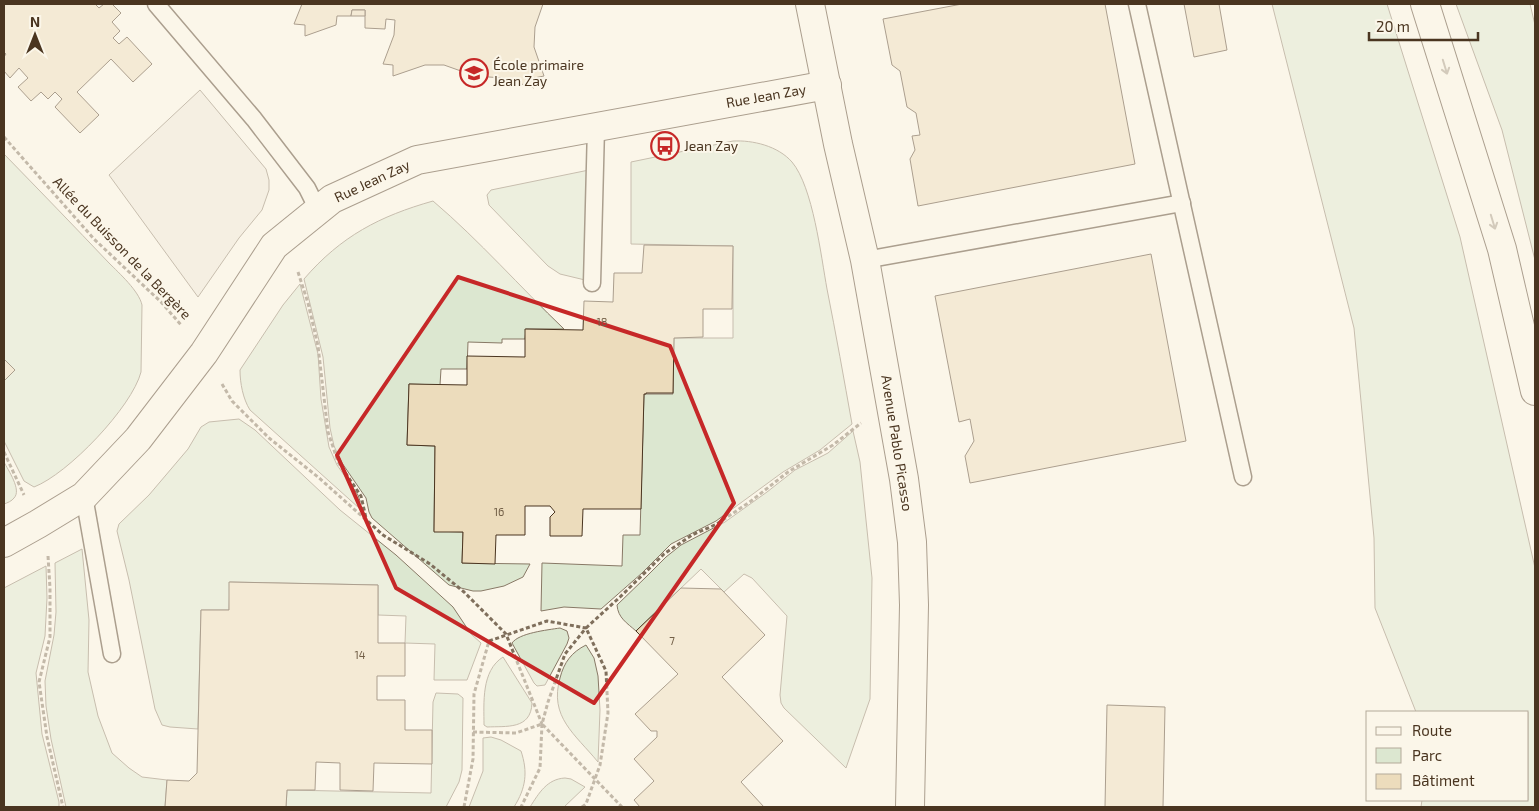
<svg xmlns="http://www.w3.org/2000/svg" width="1539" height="811" viewBox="0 0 1539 811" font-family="'Exo 2',sans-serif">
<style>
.green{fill:#dce7d0;stroke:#887966}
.parking{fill:#ede7d9;stroke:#887966}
.building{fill:#ecdcbc;stroke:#4a3520}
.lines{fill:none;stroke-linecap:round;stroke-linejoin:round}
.lane-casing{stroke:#4a3520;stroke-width:19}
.street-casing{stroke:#4a3520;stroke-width:30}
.highway-casing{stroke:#4a3520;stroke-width:30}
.path{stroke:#7f6f5c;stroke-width:3;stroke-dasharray:4 2.5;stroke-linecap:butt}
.lane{stroke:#fbf6e9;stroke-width:16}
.street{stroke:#fbf6e9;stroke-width:28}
.highway{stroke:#fbf6e9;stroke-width:28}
.oneway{stroke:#a29684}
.marked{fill:none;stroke:#c62828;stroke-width:4;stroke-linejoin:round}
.labels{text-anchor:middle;stroke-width:4;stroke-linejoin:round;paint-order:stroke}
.number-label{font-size:11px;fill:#725f47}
.poi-label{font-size:14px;fill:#4a3520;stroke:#fbf6e9;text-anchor:start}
.street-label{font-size:14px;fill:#4a3520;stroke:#fbf6e9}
</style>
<rect width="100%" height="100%" fill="#fbf6e9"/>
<g class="green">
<path d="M 1272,4 L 1387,4 L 1460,237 L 1535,568 L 1535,807 L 1421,807 L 1422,800 L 1528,800 L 1528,712 L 1416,712 L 1375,608 L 1374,538 L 1354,328 Z"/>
<path d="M 1456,4 L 1530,4 L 1535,25 L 1535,260 L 1502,130 Z"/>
<path d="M 733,141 C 753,140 778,146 792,162 C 813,187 821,256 827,289 C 836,334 844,379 852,424 L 820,450 L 783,472 L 716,521 L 671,544 L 642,573 L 601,609 L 564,607 L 541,611 L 542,563 L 622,566 L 623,535 L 640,535 L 644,394 L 673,394 L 674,338 L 733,338 L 733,246 L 631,244 L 631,162 Z"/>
<path d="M 4,154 C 39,190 74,226 109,263 C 119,273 139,291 142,305 L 141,372 C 132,407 68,474 34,487 L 24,481 L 4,441 L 4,381 L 15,370 L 4,359 Z"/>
<path d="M 589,170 L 585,280 L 560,274 L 548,266 L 489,205 L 487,195 L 491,190 Z"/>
<path d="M 433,201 C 480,241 520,287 564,329 L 526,329 L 525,339 L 502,339 L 502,343 L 468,342 L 467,369 L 441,369 L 440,385 L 409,384 L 407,445 L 435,446 L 434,531 L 463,532 L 462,563 L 530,564 L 523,577 L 504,586 L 481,591 L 473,591 L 449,585 L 372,518 L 369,512 L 366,498 L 342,463 L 334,446 L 330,428 L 323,357 L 304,279 C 341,236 380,216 433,201 Z"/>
<path d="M 300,284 L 318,354 L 321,399 L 329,447 L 337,465 L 358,495 L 360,501 L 359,508 L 250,410 C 243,399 240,383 240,370 L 283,305 Z"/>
<path d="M 239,419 L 255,430 L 340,510 L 396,555 L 453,607 L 471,634 L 481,643 L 467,680 L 434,680 L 435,644 L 405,643 L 406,616 L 378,615 L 378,585 L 230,582 L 229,610 L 201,610 L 198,729 L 170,727 L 162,725 L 155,709 L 129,580 L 117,531 L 119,524 L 149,495 L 188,449 L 201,427 L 209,422 Z"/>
<path d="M 853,431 L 860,462 L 872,578 L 870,699 L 846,768 L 784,708 L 781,703 L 780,695 L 787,616 L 752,578 L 744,574 L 724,592 L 701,569 L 636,631 C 627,623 618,618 617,605 L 646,577 L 666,557 L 681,545 L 725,522 L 767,492 L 795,470 L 828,453 Z"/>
<path d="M 4,462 C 8,470 22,490 14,498 C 12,501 7,503 4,504 Z"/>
<path d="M 82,549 L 89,620 L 88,672 L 98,716 L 112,753 L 129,768 L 142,777 L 167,780 L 165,807 L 66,807 L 51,739 L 46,706 L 45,681 L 54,635 L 56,612 L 55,563 Z"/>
<path d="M 46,566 L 47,598 L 45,636 L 36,673 L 42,734 L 59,802 L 59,807 L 4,807 L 4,588 Z"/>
<path d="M 560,628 L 567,631 L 569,638 L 567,644 L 545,685 L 537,686 L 534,683 L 512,643 C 519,633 547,630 560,628 Z"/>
<path d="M 586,645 L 594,658 L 598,676 L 600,710 L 598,762 C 575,734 549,717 560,678 C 564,662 572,652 586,645 Z"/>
<path d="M 503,657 L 532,703 C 531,730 506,726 487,727 L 484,725 C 484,703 481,671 503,657 Z"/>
<path d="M 436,693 L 458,694 L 463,698 L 462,770 L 459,782 L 446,807 L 286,807 L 287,790 L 431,793 L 433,702 Z"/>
<path d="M 491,737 L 501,740 L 521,751 C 528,772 526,788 514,807 L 469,807 L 483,771 L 483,738 Z"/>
<path d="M 565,778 L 571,779 L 585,787 L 564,807 L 530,807 C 539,793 547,779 565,778 Z"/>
</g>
<path class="parking" d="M 200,90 L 266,169 L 269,180 L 269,190 L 262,210 L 239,238 L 198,297 L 109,175 Z"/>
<g class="building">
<path d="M 4,4 L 95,4 L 99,8 L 104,4 L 112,4 L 121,13 L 112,22 L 120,31 L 113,38 L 119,44 L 127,37 L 152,64 L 133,82 L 111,59 L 77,92 L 99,115 L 80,133 L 55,107 L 62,99 L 55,92 L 48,99 L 41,92 L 31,101 L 18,87 L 28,78 L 19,68 L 10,78 L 4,71 L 4,57 L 6,54 L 4,52 Z"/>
<path d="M 302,4 L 543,4 L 535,27 L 534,47 L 544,76 L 534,78 L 534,88 L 503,78 L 475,76 L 444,65 L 425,65 L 393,76 L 393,65 L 383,64 L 394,35 L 395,20 L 386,19 L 385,29 L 365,28 L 365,10 L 352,10 L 351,16 L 337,16 L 336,25 L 305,36 L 305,25 L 294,24 Z"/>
<path d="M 962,4 L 1105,4 L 1135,164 L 918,206 L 910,159 L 915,150 L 912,136 L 920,135 L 916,113 L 907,107 L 900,71 L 892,65 L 883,19 Z"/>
<path d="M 1184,4 L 1219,4 L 1227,50 L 1194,57 Z"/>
<path d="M 352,10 L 365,10 L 365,16 L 351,16 Z"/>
<path d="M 644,245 L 733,246 L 732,309 L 703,309 L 703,337 L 674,338 L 673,393 L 646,393 L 646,394 L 644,394 L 641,509 L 583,509 L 582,536 L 550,536 L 550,517 L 555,512 L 550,506 L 525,506 L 525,535 L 496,535 L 495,564 L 462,563 L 463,532 L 434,532 L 435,446 L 407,445 L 409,384 L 467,385 L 467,356 L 525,357 L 525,329 L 583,330 L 584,301 L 613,302 L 614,273 L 642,273 Z"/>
<path d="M 1151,254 L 1186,441 L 970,483 L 965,456 L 974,441 L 970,419 L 959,422 L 935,296 Z"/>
<path d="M 4,359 L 15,370 L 4,381 Z"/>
<path d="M 229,582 L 378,585 L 378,643 L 405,643 L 405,676 L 377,676 L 377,700 L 405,700 L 405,730 L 432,730 L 432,764 L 374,763 L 373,791 L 340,790 L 340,763 L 316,762 L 315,790 L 287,790 L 286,807 L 165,807 L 167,780 L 189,781 L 197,773 L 201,610 L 229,610 Z"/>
<path d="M 681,588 L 721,589 L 765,635 L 722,677 L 783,741 L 741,782 L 764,807 L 640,807 L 634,800 L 654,781 L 634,759 L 657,737 L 657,731 L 651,731 L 635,714 L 678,674 L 636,631 Z"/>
<path d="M 1107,705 L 1165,707 L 1163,807 L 1105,807 Z"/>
</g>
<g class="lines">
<defs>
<g id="lane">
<path d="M 156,4 L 254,119 L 307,188 L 318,210"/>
<path d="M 1137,4 L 1243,477"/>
<path d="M 865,260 L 1182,203"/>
<path d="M 592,283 L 596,127"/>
<path d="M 84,496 L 112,654"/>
</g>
<g id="street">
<path d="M 810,4 L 838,144 L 865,260 L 904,479 L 912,542 L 914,605 L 910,807"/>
<path d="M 4,543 L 38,524 L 84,496 L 138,439 L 204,353 L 274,246 L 332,199 L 417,160 L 827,85"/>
</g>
<path id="highway" d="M 1425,4 L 1502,249 L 1535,391"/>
</defs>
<use href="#lane" class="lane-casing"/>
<use href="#street" class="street-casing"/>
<use href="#highway" class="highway-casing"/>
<g class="path">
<path d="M 4,137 L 94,239 L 161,302 L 182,326"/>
<path d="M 298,272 L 308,303 L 318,346 L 328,432 L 338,462 L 361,496 L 366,518"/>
<path d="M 222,384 L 232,401 L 269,438 L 318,477 L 383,535 L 430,564 L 464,592 L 506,634 L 542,724"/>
<path d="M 4,452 L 24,495"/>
<path d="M 48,556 L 50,588 L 50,637 L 39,682 L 47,737 L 63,807"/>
<path d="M 473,732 L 516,733 L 542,724 L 622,807"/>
<path d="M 464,807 L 473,759 L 474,694 L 489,641 L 547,621 L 586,628 L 565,654 L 548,702 L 542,724 L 540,768 L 521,807"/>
<path d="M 582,807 L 586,804 L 600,765 L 608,713 L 606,671 L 586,628 L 620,597 L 664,554 L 692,535 L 717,524 L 751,501 L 788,472 L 833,445 L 861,423"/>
</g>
<use href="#lane" class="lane"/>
<use href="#street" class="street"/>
<use href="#highway" class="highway"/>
</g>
<defs><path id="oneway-shaft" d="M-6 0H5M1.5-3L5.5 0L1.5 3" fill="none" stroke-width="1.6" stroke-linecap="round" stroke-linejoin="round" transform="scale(1.25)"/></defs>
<g class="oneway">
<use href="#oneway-shaft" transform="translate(1445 67) rotate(73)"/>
<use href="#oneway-shaft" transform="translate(1493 222) rotate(73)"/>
</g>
<path d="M0 0H1539V811H0ZM 458,277 L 670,346 L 734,503 L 594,703 L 396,588 L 337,455 Z" fill="#fbf6e9" fill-opacity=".55" fill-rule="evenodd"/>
<path class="marked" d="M 458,277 L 670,346 L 734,503 L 594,703 L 396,588 L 337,455 Z"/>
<defs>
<symbol id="school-ring" viewBox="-11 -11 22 22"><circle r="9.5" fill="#fbf6e9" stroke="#c62828" stroke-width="1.5"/><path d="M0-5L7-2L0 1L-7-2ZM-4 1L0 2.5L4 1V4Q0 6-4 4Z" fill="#c62828"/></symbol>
<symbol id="bus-ring" viewBox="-11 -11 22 22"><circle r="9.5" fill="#fbf6e9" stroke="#c62828" stroke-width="1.5"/><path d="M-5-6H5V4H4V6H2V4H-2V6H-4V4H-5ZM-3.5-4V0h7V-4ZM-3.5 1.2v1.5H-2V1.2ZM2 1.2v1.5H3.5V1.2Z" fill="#c62828"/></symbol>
</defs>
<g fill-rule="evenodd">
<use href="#school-ring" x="458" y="57" width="32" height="32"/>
<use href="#bus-ring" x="649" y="130" width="32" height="32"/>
</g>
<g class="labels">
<g class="number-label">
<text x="602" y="326">18</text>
<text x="499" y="516">16</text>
<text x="672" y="645">7</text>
<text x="360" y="659">14</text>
</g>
<g class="poi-label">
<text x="493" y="70">École primaire<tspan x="493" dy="16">Jean Zay</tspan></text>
<text x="684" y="151">Jean Zay</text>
</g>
<g class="street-label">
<text transform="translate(766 96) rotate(-10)" y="5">Rue Jean Zay</text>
<text transform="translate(372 181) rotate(-25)" y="5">Rue Jean Zay</text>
<text transform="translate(122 248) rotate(46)" y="5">Allée du Buisson de la Bergère</text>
<text transform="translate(897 443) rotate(81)" y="5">Avenue Pablo Picasso</text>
</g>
</g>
<rect width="1539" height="811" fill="none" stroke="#4a3520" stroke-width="10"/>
<rect x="1366" y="711" width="162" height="90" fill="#fbf6e9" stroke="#b4a999"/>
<rect x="1376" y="727" width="25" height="8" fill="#fbf6e9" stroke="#b4a999"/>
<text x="1412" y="736" font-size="15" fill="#4a3520">Route</text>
<rect x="1376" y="748" width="25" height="15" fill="#dce7d0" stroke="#b4a999"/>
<text x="1412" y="761" font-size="15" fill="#4a3520">Parc</text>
<rect x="1376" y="774" width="25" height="15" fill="#ecdcbc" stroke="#b4a999"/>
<text x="1412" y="786" font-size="15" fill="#4a3520">Bâtiment</text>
<g transform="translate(35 35)" stroke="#fbf6e9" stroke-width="4" paint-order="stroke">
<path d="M0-4L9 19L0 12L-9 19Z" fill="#4a3520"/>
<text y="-8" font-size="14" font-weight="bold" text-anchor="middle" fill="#4a3520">N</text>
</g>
<path d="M1369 32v8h109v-8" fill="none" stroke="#4a3520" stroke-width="2.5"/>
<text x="1376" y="32" font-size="15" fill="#4a3520" stroke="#fbf6e9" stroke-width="4" paint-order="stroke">20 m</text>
</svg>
